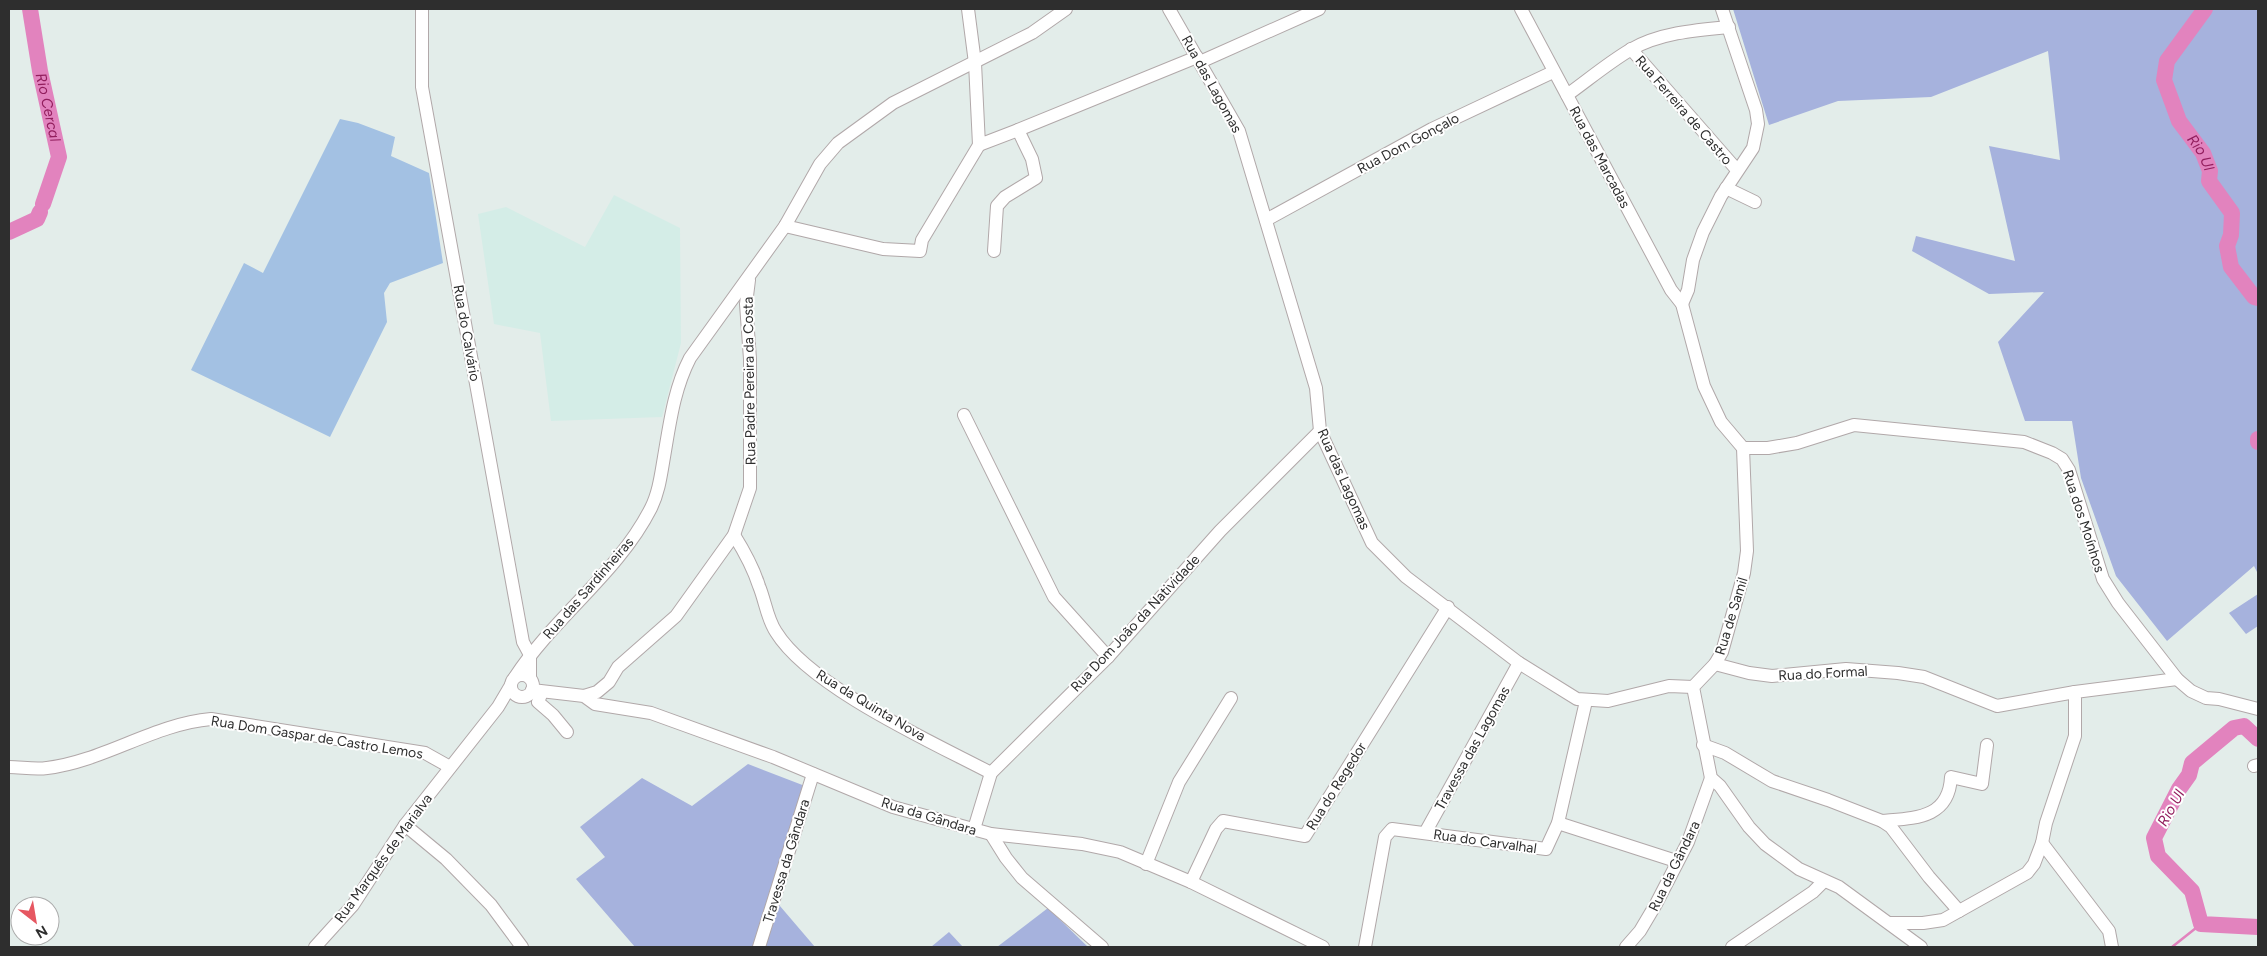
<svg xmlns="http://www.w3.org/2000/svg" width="2267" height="956" viewBox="0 0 2267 956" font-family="Figtree,sans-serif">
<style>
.education{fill:#d4ede7}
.green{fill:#a6b2dd}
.pitch{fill:#a3c1e3}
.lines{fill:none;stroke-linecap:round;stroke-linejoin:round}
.stream{stroke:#e283be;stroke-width:2.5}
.river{stroke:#e283be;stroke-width:16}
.minor-casing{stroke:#b1a8a9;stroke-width:14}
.minor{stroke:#fff;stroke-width:12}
.labels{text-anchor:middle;stroke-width:4;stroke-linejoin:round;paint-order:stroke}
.street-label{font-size:14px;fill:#2e2e2e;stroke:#fff}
.water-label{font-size:15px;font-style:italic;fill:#921e5d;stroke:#fff}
</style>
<rect width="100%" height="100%" fill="#e3edea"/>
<path class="education" d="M 614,195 L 680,228 L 681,343 L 662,417 L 551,421 L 540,333 L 494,324 L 478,214 L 506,207 L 585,247 Z"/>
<g class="green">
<path d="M 1733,9 L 2258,9 L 2258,574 L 2254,566 L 2167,641 L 2116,576 L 2081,478 L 2072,421 L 2025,421 L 1998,342 L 2044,292 L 1989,294 L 1912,251 L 1916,236 L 2015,261 L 1989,146 L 2060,160 L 2048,51 L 1931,97 L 1838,101 L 1769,125 Z"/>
<path d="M 2258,594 L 2258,626 L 2246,634 L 2229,613 Z"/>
<path d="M 748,764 L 805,786 L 774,899 L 815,947 L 635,947 L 576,879 L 605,857 L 580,827 L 642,778 L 692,806 Z"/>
<path d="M 1048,908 L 1088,947 L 997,947 Z"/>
<path d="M 949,932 L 963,947 L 931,947 Z"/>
</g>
<path class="pitch" d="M 340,119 L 358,123 L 395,137 L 391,156 L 429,173 L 443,263 L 390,283 L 384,293 L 387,322 L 330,437 L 191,370 L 244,263 L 263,273 Z"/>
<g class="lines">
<path class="stream" d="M 2172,947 L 2201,924"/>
<g class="river">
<path id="s1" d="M 30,9 L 40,71 L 59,157 L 43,204"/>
<path id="s2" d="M 2205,9 L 2167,61 L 2164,80 L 2179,121 L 2203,153 L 2210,171 L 2209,181 L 2232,213 L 2231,235 L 2227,246 L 2231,267 L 2254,297 L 2258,298"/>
<path d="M 9,232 L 37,219 L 40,212"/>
<path d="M 2258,439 L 2258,442"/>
<path d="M 2258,739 L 2244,726 L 2234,728 L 2192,763 L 2189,775 L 2179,789 L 2154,838 L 2158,856 L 2192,891 L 2201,924 L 2258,927"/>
</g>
<defs>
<g id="minor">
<path d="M 422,9 L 422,87 L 523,642 L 530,655 L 530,678"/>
<path d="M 968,9 L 975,63 L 979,145 L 1018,130 L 1032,159 L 1036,178 L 1005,197 L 997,206 L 994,251"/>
<path d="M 1169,9 L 1239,131 L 1316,388 L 1320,431 L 1372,543 L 1406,577 L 1519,663 L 1577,699 L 1608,701 L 1669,686 L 1693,687"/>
<path d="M 1521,9 L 1671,290 L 1682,304 L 1704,386 L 1721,422 L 1743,448 L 1747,551 L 1744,573 L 1722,652 L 1715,664 L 1693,687 L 1711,778 L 1720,786 L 1749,827 L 1765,844 L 1799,869 L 1839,887 L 1921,947"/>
<path d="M 1631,49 L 1737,170"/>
<path d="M 1200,62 L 1319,9"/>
<path d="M 1567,95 C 1588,80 1608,63 1630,50 C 1659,33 1696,30 1729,27"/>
<path d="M 1018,130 L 1197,57"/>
<path d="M 1726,188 L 1755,202"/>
<path d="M 1266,220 L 1432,129 L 1553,72"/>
<path d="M 785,226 L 883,249 L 920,251 L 922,240 L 979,145"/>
<path d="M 1682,304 L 1688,290 L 1693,260 L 1703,232 L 1721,196 L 1753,148 L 1758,124 L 1756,110 L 1722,9"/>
<path d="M 964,415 L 1054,597 L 1108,657"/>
<path d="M 1743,448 L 1768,448 L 1797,443 L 1854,425 L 2024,442 L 2052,453 L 2062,459 L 2069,470 L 2103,579 L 2118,603 L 2177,679 L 2191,691 L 2206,698 L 2219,699 L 2258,709"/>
<path d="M 734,535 C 744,551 753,567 759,586 C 765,600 767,619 776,632 C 810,687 932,742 991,773"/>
<path d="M 1715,664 L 1749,673 L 1772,676 L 1846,669 L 1898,673 L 1924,677 L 1997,706 L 2075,692"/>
<circle cx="522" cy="686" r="11"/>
<path d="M 515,677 C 555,616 618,573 651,508 C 659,492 661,474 664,457 C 670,422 674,389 690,358 L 785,226 L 820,164 L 838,143 L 893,103 L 1032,33 L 1066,9"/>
<path d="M 532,690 L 584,696 L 595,704 L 651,713 L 773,757 L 893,807 L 991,834 L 1082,844 L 1120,852 L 1191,882 L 1323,947"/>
<path d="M 542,692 L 538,702 L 553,715 L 567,732"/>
<path d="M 584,696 L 597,692 L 609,682 L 618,667 L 676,616 L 734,535 L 750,488 L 750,359 L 746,304 L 749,280"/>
<path d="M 1703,745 L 1725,753 L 1772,781 L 1828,800 L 1882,821 L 1891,827 L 1929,877 L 1959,911"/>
<path d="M 2254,766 L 2258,765"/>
<path d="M 9,767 C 21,767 35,770 47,768 C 104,761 154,724 211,719 L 425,753 L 450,767"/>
<path d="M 1882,821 C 1914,818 1949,819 1951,777 L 1982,784 L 1987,745"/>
<path d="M 1558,823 L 1676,861"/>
<path d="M 405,825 L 446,859 L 491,905 L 522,947"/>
<path d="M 974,829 L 991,773 L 1108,657 L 1220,531 L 1320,431"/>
<path d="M 1425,833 L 1519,663"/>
<path d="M 991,834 L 1006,858 L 1022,878 L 1102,947"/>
<path d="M 2042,843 L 2046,823 L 2075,736 L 2075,692 L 2177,679"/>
<path d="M 1146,864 L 1179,782 L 1231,698"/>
<path d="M 1191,882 L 1216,829 L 1223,821 L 1305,836 L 1448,607"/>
<path d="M 1890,923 L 1923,923 L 1943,920 L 2027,873 L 2034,864 L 2042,843 L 2109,931 L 2112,947"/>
<path d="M 315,947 L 353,905 L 405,825 L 498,707 L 511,685"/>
<path d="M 759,947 L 813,774"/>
<path d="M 1365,947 L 1385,837 L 1392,829 L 1546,849 L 1558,823 L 1586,701"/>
<path d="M 1626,947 L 1640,931 L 1656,904 L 1688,842 L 1711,778"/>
<path d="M 1732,947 L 1813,892 L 1823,882"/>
</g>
</defs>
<use href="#minor" class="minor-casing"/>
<use href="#minor" class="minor"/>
</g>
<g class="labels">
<g class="street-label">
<text transform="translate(1212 84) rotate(61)" y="5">Rua das Lagomas</text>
<text transform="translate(1684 110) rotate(49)" y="5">Rua Ferreira de Castro</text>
<text transform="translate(1408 143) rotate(-28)" y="5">Rua Dom Gonçalo</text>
<text transform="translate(1600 157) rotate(62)" y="5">Rua das Marcadas</text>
<text transform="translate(467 333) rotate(80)" y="5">Rua do Calvário</text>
<text transform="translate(749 381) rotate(-91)" y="5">Rua Padre Pereira da Costa</text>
<text transform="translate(1344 479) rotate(66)" y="5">Rua das Lagomas</text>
<text transform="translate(2084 521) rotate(72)" y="5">Rua dos Moínhos</text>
<text transform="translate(588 588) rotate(-49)" y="5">Rua das Sardinheiras</text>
<text transform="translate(1731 616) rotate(-73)" y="5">Rua de Samil</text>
<text transform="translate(1135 623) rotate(-47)" y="5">Rua Dom João da Natividade</text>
<text transform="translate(1823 673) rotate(-3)" y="5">Rua do Formal</text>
<text transform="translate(871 705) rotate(31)" y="5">Rua da Quinta Nova</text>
<text transform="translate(317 737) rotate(9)" y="5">Rua Dom Gaspar de Castro Lemos</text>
<text transform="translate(1472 748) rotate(-61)" y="5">Travessa das Lagomas</text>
<text transform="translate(1336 786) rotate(-58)" y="5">Rua do Regedor</text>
<text transform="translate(929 816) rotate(17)" y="5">Rua da Gândara</text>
<text transform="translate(1485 841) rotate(8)" y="5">Rua do Carvalhal</text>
<text transform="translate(383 858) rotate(-54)" y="5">Rua Marquês de Marialva</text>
<text transform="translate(786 861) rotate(-73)" y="5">Travessa da Gândara</text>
<text transform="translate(1674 866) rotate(-64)" y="5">Rua da Gândara</text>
</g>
<g class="water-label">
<text dy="5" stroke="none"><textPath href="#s1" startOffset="100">Rio Cercal</textPath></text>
<text dy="5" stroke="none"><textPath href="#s2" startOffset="166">Rio Ul</textPath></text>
<text transform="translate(2171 808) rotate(-61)" y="5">Rio Ul</text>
</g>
</g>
<rect width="2267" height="956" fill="none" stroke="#2e2e2e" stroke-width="20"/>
<g transform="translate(35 921) rotate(149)"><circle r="24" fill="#ffffff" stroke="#ababab"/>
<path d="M0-4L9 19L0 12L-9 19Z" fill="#e65761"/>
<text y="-8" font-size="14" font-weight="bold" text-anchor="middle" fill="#2e2e2e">N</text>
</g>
</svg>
